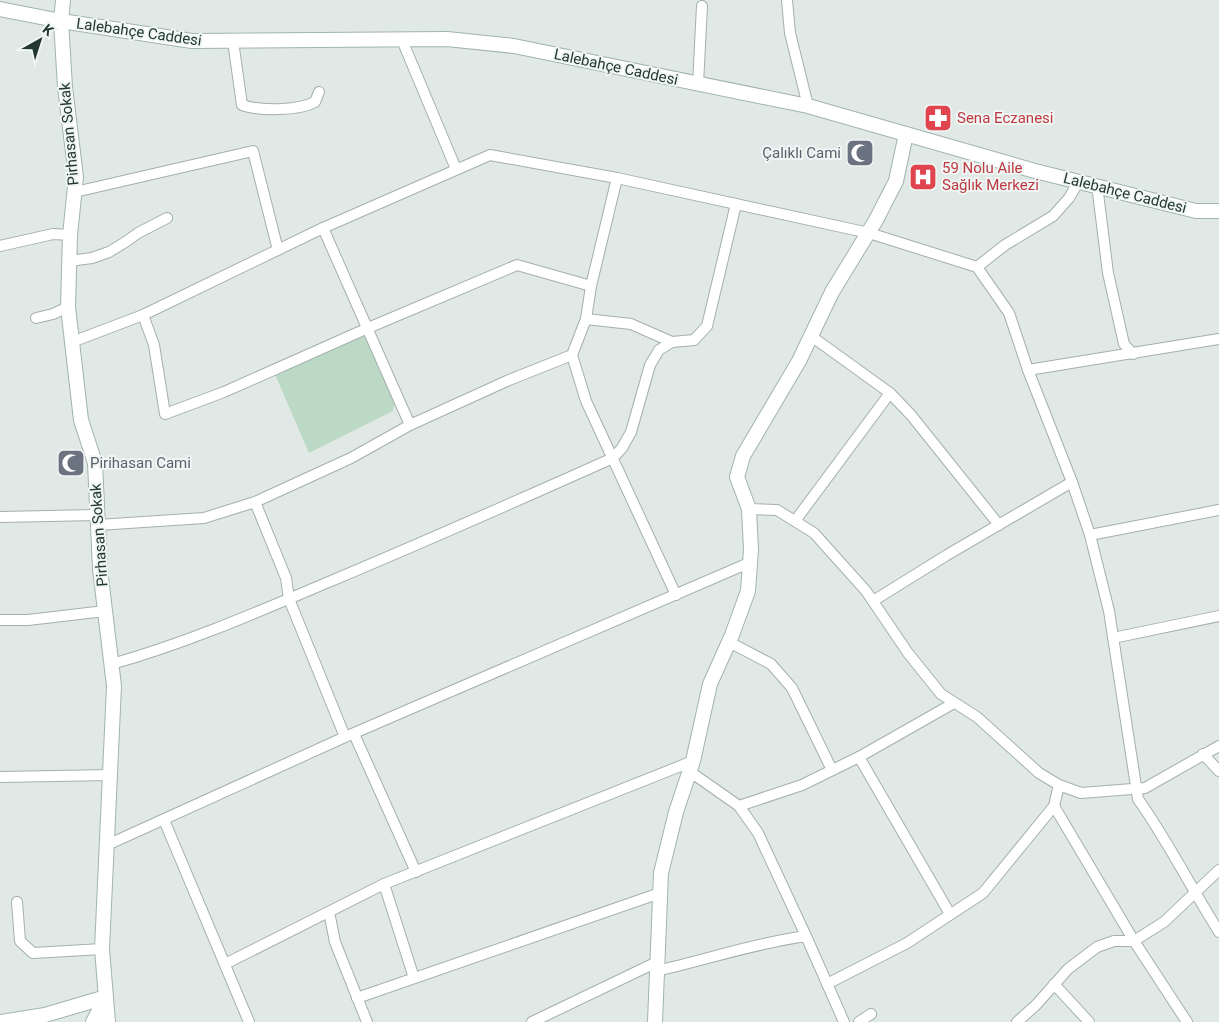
<svg xmlns="http://www.w3.org/2000/svg" width="1219" height="1022" viewBox="0 0 1219 1022" font-family="Roboto,sans-serif">
<style>
.green{fill:#bbd9c4}
.lines{fill:none;stroke-linecap:round;stroke-linejoin:round}
.street-casing{stroke:#a4b0ad;stroke-width:12}
.secondary-casing{stroke:#a0b4ae;stroke-width:16}
.street{stroke:#fff;stroke-width:10}
.secondary{stroke:#fff;stroke-width:14}
.labels{text-anchor:middle;stroke-width:4;stroke-linejoin:round;paint-order:stroke}
.street-label{font-size:15px;fill:#233833;stroke:#f0f6f3}
.health-label{font-size:15px;fill:#be3a42;stroke:#f0f6f3;text-anchor:start}
.worship-label{font-size:15px;fill:#5b616d;stroke:#f0f6f3;text-anchor:end}
</style>
<rect width="100%" height="100%" fill="#e0e9e6"/>
<path class="green" d="M 357,334 L 365,337 L 395,402 L 393,411 L 309,453 L 274,372 Z"/>
<g class="lines">
<defs>
<g id="street">
<path d="M 787,0 L 790,33 L 808,106"/>
<path d="M 402,40 L 456,169"/>
<path d="M 233,41 L 242,105 C 259,111 298,111 315,102 L 319,92"/>
<path d="M 698,84 L 702,6"/>
<path d="M 617,178 L 591,286 L 586,319 L 572,355 L 586,401 L 676,595"/>
<path d="M 1097,185 L 1108,273 L 1124,344 L 1133,354"/>
<path d="M 75,192 L 253,151 L 278,250"/>
<path d="M 323,228 L 410,425"/>
<path d="M 0,246 L 53,234 L 70,235"/>
<path d="M 69,261 L 92,258 L 109,252 L 127,241 L 138,233 L 167,218"/>
<path d="M 977,267 L 1005,245 L 1053,216 L 1069,198 L 1079,181"/>
<path d="M 143,315 L 154,345 L 165,414 L 224,392 L 368,328 L 517,265 L 591,286"/>
<path d="M 36,318 L 53,314 L 68,307"/>
<path d="M 586,319 L 631,324 L 672,342 L 694,340 L 707,326 L 736,204"/>
<path d="M 811,336 L 890,393 L 911,415 L 999,525"/>
<path d="M 72,342 L 143,315 L 323,228 L 490,155 L 617,178 L 869,233 L 977,267 L 1009,313 L 1028,370 L 1072,482 L 1090,535 L 1109,611 L 1138,799 C 1168,841 1191,888 1219,932"/>
<path d="M 1028,370 L 1219,339"/>
<path d="M 255,502 L 286,578 L 289,599 L 345,737"/>
<path d="M 749,509 L 777,510 L 814,533 L 866,591 L 908,653 L 941,694 L 977,717 L 1039,773 L 1059,785 L 1081,793 L 1145,788 L 1219,746"/>
<path d="M 0,517 L 97,515"/>
<path d="M 795,521 L 890,393"/>
<path d="M 98,525 L 204,518 L 255,502 L 351,458 L 410,425 L 509,380 L 572,355"/>
<path d="M 1090,535 L 1219,510"/>
<path d="M 873,601 L 947,555 L 1072,482"/>
<path d="M 0,620 L 28,620 L 105,611"/>
<path d="M 1113,638 L 1219,616"/>
<path d="M 729,642 L 771,664 L 792,688 L 832,770"/>
<path d="M 112,664 C 187,643 260,611 331,581 C 426,541 519,500 613,458 L 622,448 L 631,432 L 650,365 L 659,350 L 672,342"/>
<path d="M 354,734 L 416,872"/>
<path d="M 1203,754 L 1219,771"/>
<path d="M 859,757 L 950,914"/>
<path d="M 689,771 L 739,806 L 802,785 L 859,757 L 954,703"/>
<path d="M 0,777 L 111,775"/>
<path d="M 739,806 L 758,833 L 806,936"/>
<path d="M 1054,806 L 1134,941 L 1187,1022"/>
<path d="M 164,820 L 249,1022"/>
<path d="M 107,845 L 345,737 L 751,562"/>
<path d="M 17,902 L 20,941 L 33,953 L 102,949"/>
<path d="M 329,912 L 335,942 L 367,1022"/>
<path d="M 225,964 L 384,884"/>
<path d="M 656,971 C 706,960 755,943 806,936 L 844,1022"/>
<path d="M 414,978 L 384,884 L 693,761"/>
<path d="M 827,984 L 907,943 L 983,893 L 1054,806 L 1059,785"/>
<path d="M 1054,984 L 1089,1022"/>
<path d="M 357,998 L 660,893"/>
<path d="M 532,1022 L 657,962"/>
<path d="M 859,1022 L 871,1014"/>
<path d="M 1017,1022 L 1036,1005 L 1068,969 L 1097,947 L 1114,941 L 1134,941 L 1164,922 L 1219,870"/>
</g>
<g id="secondary">
<path d="M 63,0 L 61,21 L 65,87 L 76,177 L 70,235 L 68,307 L 81,420 L 95,463 L 100,569 L 114,686 L 102,949 L 108,1022"/>
<path d="M 0,9 L 61,21 L 192,41 L 447,39 L 514,46 L 808,106 L 1035,171 L 1196,211 L 1219,211"/>
<path d="M 0,1022 L 45,1015 L 106,997"/>
<path d="M 93,1022 L 106,997"/>
<path d="M 655,1022 L 661,873 L 676,812 L 693,761 L 710,684 L 732,635 L 748,591 L 751,550 L 749,509 L 737,477 L 743,456 L 799,361 L 832,292 L 876,220 L 896,181 L 906,134"/>
</g>
</defs>
<use href="#street" class="street-casing"/>
<use href="#secondary" class="secondary-casing"/>
<use href="#street" class="street"/>
<use href="#secondary" class="secondary"/>
</g>
<defs>
<symbol id="pharmacy-square" viewBox="-11 -11 22 22"><rect x="-9" y="-9" width="18" height="18" rx="4" fill="#e0444e" stroke="#f0f6f3"/><path d="M-2-6h4v4h4v4h-4v4h-4v-4h-4v-4h4Z" fill="#fff"/></symbol>
<symbol id="mosque-square" viewBox="-11 -11 22 22"><rect x="-9" y="-9" width="18" height="18" rx="4" fill="#6b7280" stroke="#f0f6f3"/><path d="M3.5-4.9A6 6 0 1 0 3.5 4.9A5 5 0 1 1 3.5-4.9Z" fill="#fff"/></symbol>
<symbol id="hospital-square" viewBox="-11 -11 22 22"><rect x="-9" y="-9" width="18" height="18" rx="4" fill="#e0444e" stroke="#f0f6f3"/><path d="M-5-5h3v3.5h4V-5h3V5h-3V1.5h-4V5h-3Z" fill="#fff"/></symbol>
</defs>
<g fill-rule="evenodd">
<use href="#pharmacy-square" x="922" y="102" width="32" height="32"/>
<use href="#mosque-square" x="844" y="137" width="32" height="32"/>
<use href="#hospital-square" x="907" y="161" width="32" height="32"/>
<use href="#mosque-square" x="55" y="447" width="32" height="32"/>
</g>
<g class="labels">
<g class="street-label">
<text transform="translate(139 32) rotate(8)" y="5">Lalebahçe Caddesi</text>
<text transform="translate(616 67) rotate(12)" y="5">Lalebahçe Caddesi</text>
<text transform="translate(69 134) rotate(-95)" y="5">Pirhasan Sokak</text>
<text transform="translate(1125 193) rotate(14)" y="5">Lalebahçe Caddesi</text>
<text transform="translate(99 535) rotate(-94)" y="5">Pirhasan Sokak</text>
</g>
<g class="health-label">
<text x="957" y="123">Sena Eczanesi</text>
<text x="942" y="173">59 Nolu Aile<tspan x="942" dy="17">Sağlık Merkezi</tspan></text>
</g>
<g class="worship-label">
<text x="841" y="158">Çalıklı Cami</text>
<text x="90" y="468" text-anchor="start">Pirihasan Cami</text>
</g>
</g>
<g transform="translate(40 40) rotate(39)" stroke="#f0f6f3" stroke-width="4" paint-order="stroke">
<path d="M0-4L9 19L0 12L-9 19Z" fill="#233833"/>
<text y="-8" font-size="14" font-weight="bold" text-anchor="middle" fill="#233833">K</text>
</g>
</svg>
